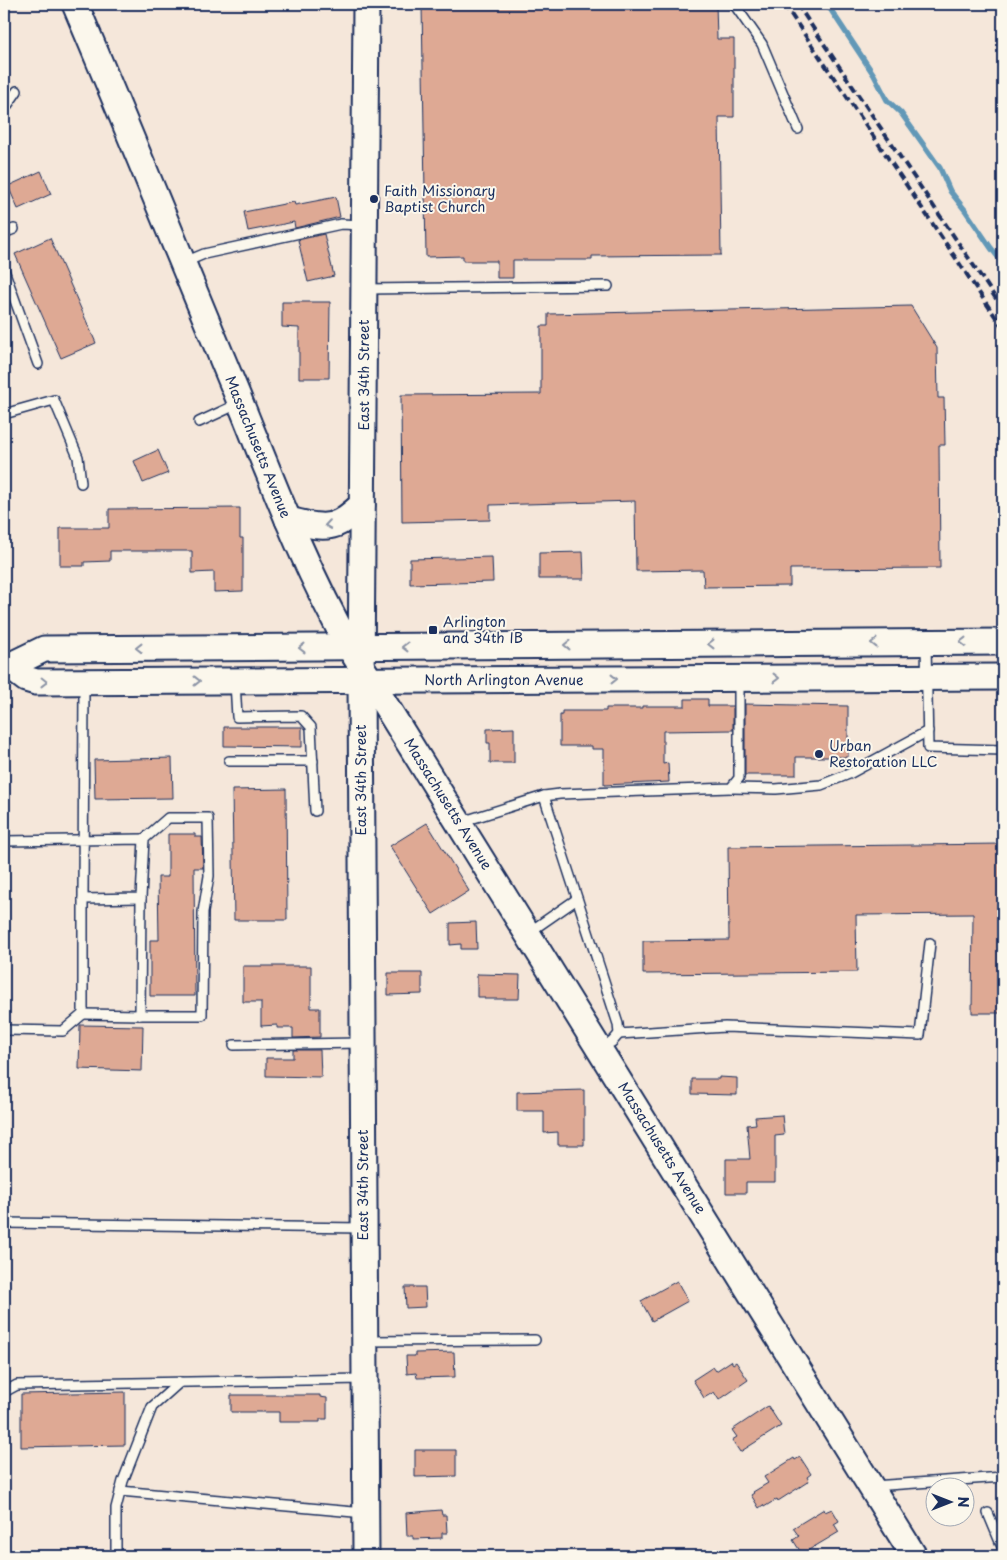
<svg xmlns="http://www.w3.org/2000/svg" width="1007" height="1560" viewBox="0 0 1007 1560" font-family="'Playpen Sans',sans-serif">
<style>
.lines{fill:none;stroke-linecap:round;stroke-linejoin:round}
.stream{stroke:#6298b7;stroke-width:5.5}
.building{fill:#dea994;stroke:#1b2f5e}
.service-casing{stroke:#1b2f5e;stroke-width:12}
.secondary-casing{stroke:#1b2f5e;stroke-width:29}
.service{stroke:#fbf7ec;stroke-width:9}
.secondary{stroke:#fbf7ec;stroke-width:25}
.rail{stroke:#1b2f5e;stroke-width:4;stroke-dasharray:8 4;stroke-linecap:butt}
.oneway{stroke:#8b93a5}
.poi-dot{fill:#1b2f5e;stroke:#fbf7ec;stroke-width:2}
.labels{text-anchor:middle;stroke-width:4;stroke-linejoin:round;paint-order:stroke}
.poi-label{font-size:14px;fill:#1b2f5e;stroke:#fbf7ec;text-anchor:start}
.street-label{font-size:14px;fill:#1b2f5e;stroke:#fbf7ec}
</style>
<rect width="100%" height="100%" fill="#f5e7da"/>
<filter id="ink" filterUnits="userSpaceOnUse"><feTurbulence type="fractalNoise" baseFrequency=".02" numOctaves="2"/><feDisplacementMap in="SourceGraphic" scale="10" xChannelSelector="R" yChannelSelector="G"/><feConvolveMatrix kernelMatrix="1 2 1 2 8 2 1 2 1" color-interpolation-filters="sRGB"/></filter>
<g filter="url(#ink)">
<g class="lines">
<path class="stream" d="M 827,4 L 874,75 L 887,100 L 901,113 L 940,168 L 950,191 L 965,210 L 991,248 L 1003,263"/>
</g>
<g class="building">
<path d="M 422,4 L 716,4 L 717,39 L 734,39 L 734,117 L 719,117 L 721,255 L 592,256 L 592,260 L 513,260 L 513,278 L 497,278 L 497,261 L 463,261 L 463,256 L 426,257 Z"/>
<path d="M 41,171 L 51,194 L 18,209 L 8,186 Z"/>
<path d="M 336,197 L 340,217 L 295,228 L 294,222 L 248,231 L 244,212 L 294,202 L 295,205 Z"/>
<path d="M 324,234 L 334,276 L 308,282 L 298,240 Z"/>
<path d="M 50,238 L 96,343 L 61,358 L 15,254 Z"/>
<path d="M 282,302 L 330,302 L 329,378 L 299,378 L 299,328 L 282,327 Z"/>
<path d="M 911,306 L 937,348 L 938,398 L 944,398 L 945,445 L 939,445 L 940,568 L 790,569 L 790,586 L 704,587 L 703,570 L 636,571 L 635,501 L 490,505 L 490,520 L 402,522 L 401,395 L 541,394 L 541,326 L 548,326 L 548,314 Z"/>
<path d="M 158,450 L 168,473 L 143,483 L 134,461 Z"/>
<path d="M 240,508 L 240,538 L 243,538 L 243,591 L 214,592 L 214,572 L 192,573 L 192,551 L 110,551 L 110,561 L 84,562 L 84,566 L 60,566 L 60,528 L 109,528 L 109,509 Z"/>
<path d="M 583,552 L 584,579 L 539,579 L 539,553 Z"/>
<path d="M 492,557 L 493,582 L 410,584 L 410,559 Z"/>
<path d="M 685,699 L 708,699 L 708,706 L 733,706 L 733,730 L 663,731 L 663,764 L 668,763 L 669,782 L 604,785 L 604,749 L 592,749 L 592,746 L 560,746 L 560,715 L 562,715 L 562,711 L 606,711 L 606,708 L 642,708 L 642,706 L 685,706 Z"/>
<path d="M 745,704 L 848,706 L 848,757 L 796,757 L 796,775 L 745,775 Z"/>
<path d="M 224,727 L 302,727 L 302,747 L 224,746 Z"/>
<path d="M 514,728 L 514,763 L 490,763 L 490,743 L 487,743 L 487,729 Z"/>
<path d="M 172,758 L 173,798 L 95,799 L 94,760 Z"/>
<path d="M 286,789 L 287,920 L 234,920 L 232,790 Z"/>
<path d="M 427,823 L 469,891 L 433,914 L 390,846 Z"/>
<path d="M 168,834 L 195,834 L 195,837 L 202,837 L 203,868 L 194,868 L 195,996 L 150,996 L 150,940 L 159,940 L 158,877 L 168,877 Z"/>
<path d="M 1003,844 L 1003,1013 L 972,1013 L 973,914 L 856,915 L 857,972 L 643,974 L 643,941 L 729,940 L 728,847 Z"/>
<path d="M 476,922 L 477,949 L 461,949 L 461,944 L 450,945 L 450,923 Z"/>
<path d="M 243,966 L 311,966 L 311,1008 L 320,1008 L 320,1037 L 293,1038 L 293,1028 L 277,1028 L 277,1025 L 261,1026 L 261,1002 L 243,1002 Z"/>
<path d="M 388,973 L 422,973 L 422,994 L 388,995 Z"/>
<path d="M 477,974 L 520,975 L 519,999 L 484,999 L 484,997 L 477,997 Z"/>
<path d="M 80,1025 L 143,1026 L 142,1071 L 79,1069 Z"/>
<path d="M 293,1050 L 320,1050 L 321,1077 L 266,1076 L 266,1058 L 293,1058 Z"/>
<path d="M 719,1077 L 737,1078 L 737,1095 L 692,1094 L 692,1079 L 719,1079 Z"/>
<path d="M 584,1090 L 584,1145 L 558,1145 L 558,1132 L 544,1133 L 544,1111 L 517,1111 L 517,1092 Z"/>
<path d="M 782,1115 L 784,1135 L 775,1136 L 775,1182 L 746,1182 L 746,1193 L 726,1193 L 726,1159 L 750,1159 L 747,1125 L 756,1124 L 755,1117 Z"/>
<path d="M 677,1281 L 688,1301 L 652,1321 L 641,1301 Z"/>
<path d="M 405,1287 L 425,1287 L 426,1307 L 406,1308 Z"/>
<path d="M 454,1352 L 455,1377 L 417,1378 L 416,1373 L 407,1374 L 406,1356 L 415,1356 L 415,1353 Z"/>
<path d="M 731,1361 L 733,1364 L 736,1362 L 748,1380 L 719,1400 L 714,1392 L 704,1398 L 693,1380 L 713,1367 L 716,1371 Z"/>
<path d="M 125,1392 L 125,1445 L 21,1447 L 21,1394 Z"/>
<path d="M 231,1395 L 320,1395 L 320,1397 L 327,1398 L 327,1419 L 320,1419 L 320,1422 L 279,1422 L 279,1412 L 231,1412 Z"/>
<path d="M 768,1406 L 781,1426 L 740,1452 L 732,1440 L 737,1437 L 732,1430 Z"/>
<path d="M 415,1450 L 456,1450 L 456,1476 L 415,1477 Z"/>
<path d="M 800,1457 L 811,1474 L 807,1477 L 809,1481 L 778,1501 L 777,1499 L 764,1507 L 763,1505 L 759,1508 L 751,1495 L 754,1493 L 753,1492 L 768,1483 L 764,1477 L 794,1458 L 795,1460 Z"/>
<path d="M 824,1509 L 825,1512 L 832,1509 L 839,1521 L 834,1524 L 839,1532 L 802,1554 L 793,1540 L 799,1536 L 793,1528 Z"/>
<path d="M 441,1510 L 442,1515 L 446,1515 L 447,1533 L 442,1533 L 442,1538 L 413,1539 L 413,1536 L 407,1536 L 406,1513 Z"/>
</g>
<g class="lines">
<defs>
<g id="service">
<path d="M 734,4 L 762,44 L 798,129"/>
<path d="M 4,110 L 17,91"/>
<path d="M 4,233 L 14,229"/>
<path d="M 185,262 L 204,254 L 341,224 L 362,225"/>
<path d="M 4,270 L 38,364"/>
<path d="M 365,289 L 608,286"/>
<path d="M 4,414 L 54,400 L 78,457 L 81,483"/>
<path d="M 199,422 L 240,403"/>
<path d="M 926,645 L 928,748 L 1003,750"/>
<path d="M 235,682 L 237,717 L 301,716 L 311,727 L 315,811"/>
<path d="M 229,761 L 313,761"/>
<path d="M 731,788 L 776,789 L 821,785 L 849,774 L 928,731"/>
<path d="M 544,796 L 618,1024 L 619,1034 L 612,1042 L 600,1048"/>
<path d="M 461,822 L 544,796 L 560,794 L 731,788 L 739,778 L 739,679"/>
<path d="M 4,841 L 144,839 L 141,898 L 83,899 L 84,684"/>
<path d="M 528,933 L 577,899"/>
<path d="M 83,1014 L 140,1015 L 141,898"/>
<path d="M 140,1015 L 202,1015 L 203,912 L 209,876 L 208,818 L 168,818 L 144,839"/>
<path d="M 4,1030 L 63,1031 L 83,1014 L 83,899"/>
<path d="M 619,1034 L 725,1027 L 920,1035 L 930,943"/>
<path d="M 234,1045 L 362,1043"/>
<path d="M 4,1223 L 363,1228"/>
<path d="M 367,1341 L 535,1340"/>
<path d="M 4,1392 L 17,1385 L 364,1379"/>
<path d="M 873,1486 L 1003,1477"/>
<path d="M 120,1491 L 365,1513"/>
<path d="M 988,1513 L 1003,1549"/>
<path d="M 116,1556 L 116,1508 L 123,1481 L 152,1407 L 180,1382"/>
</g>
<g id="secondary">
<path d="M 75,4 C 130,133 182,262 236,392 C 271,478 304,567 350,648 L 914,1556"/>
<path d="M 366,4 L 361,681 L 366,1556"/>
<path d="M 288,520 C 304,523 324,531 340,522 C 347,518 355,511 362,505"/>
<path d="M 4,666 L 9,666 L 44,649 L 1003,642"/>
<path d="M 9,666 L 26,679 L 36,682 L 1003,677"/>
</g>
</defs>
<use href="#service" class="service-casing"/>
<use href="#secondary" class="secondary-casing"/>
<use href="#service" class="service"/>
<use href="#secondary" class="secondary"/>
<g class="rail">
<path d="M 784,4 L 1003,328"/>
<path d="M 797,4 L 1003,309"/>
</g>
</g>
<defs><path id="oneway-chevron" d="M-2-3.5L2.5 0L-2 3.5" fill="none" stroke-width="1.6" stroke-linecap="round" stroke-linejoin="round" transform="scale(1.25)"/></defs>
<g class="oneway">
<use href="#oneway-chevron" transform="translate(328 525) rotate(172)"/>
<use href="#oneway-chevron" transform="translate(963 642) rotate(180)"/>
<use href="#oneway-chevron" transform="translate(874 643) rotate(180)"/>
<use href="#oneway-chevron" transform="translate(711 644) rotate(180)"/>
<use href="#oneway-chevron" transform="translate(567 645) rotate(180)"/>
<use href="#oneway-chevron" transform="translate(405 647) rotate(180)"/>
<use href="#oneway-chevron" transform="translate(139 648) rotate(180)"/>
<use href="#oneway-chevron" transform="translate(302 648) rotate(180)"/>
<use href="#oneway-chevron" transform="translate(776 678)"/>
<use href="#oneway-chevron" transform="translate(614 679)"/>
<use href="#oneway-chevron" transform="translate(197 681)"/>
<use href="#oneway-chevron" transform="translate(44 682) rotate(1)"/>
</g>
</g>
<g class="poi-dot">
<circle cx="374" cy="199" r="5"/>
<rect x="428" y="625" width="10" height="10" rx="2.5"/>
<circle cx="819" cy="754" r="5"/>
</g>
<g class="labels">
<g class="poi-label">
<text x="384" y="196">Faith Missionary<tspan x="384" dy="16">Baptist Church</tspan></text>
<text x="443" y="627">Arlington<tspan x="443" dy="16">and 34th IB</tspan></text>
<text x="829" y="751">Urban<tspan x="829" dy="16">Restoration LLC</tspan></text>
</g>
<g class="street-label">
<text transform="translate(364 375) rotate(-90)" y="5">East 34th Street</text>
<text transform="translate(258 447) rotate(68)" y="5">Massachusetts Avenue</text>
<text x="504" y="685">North Arlington Avenue</text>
<text transform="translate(361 780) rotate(-90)" y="5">East 34th Street</text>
<text transform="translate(448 804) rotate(58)" y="5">Massachusetts Avenue</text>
<text transform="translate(662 1148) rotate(58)" y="5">Massachusetts Avenue</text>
<text transform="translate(363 1185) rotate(-90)" y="5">East 34th Street</text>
</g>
</g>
<rect width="1007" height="1560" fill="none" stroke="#fbf7ec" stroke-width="20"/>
<rect x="10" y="10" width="987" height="1540" fill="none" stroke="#1b2f5e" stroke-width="2" filter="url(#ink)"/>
<g transform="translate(950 1502) rotate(90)"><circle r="24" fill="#fbf7ec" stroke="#a1a7b3"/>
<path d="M0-4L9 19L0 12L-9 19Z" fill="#1b2f5e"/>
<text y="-8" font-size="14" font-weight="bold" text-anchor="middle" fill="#1b2f5e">N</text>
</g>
</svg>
